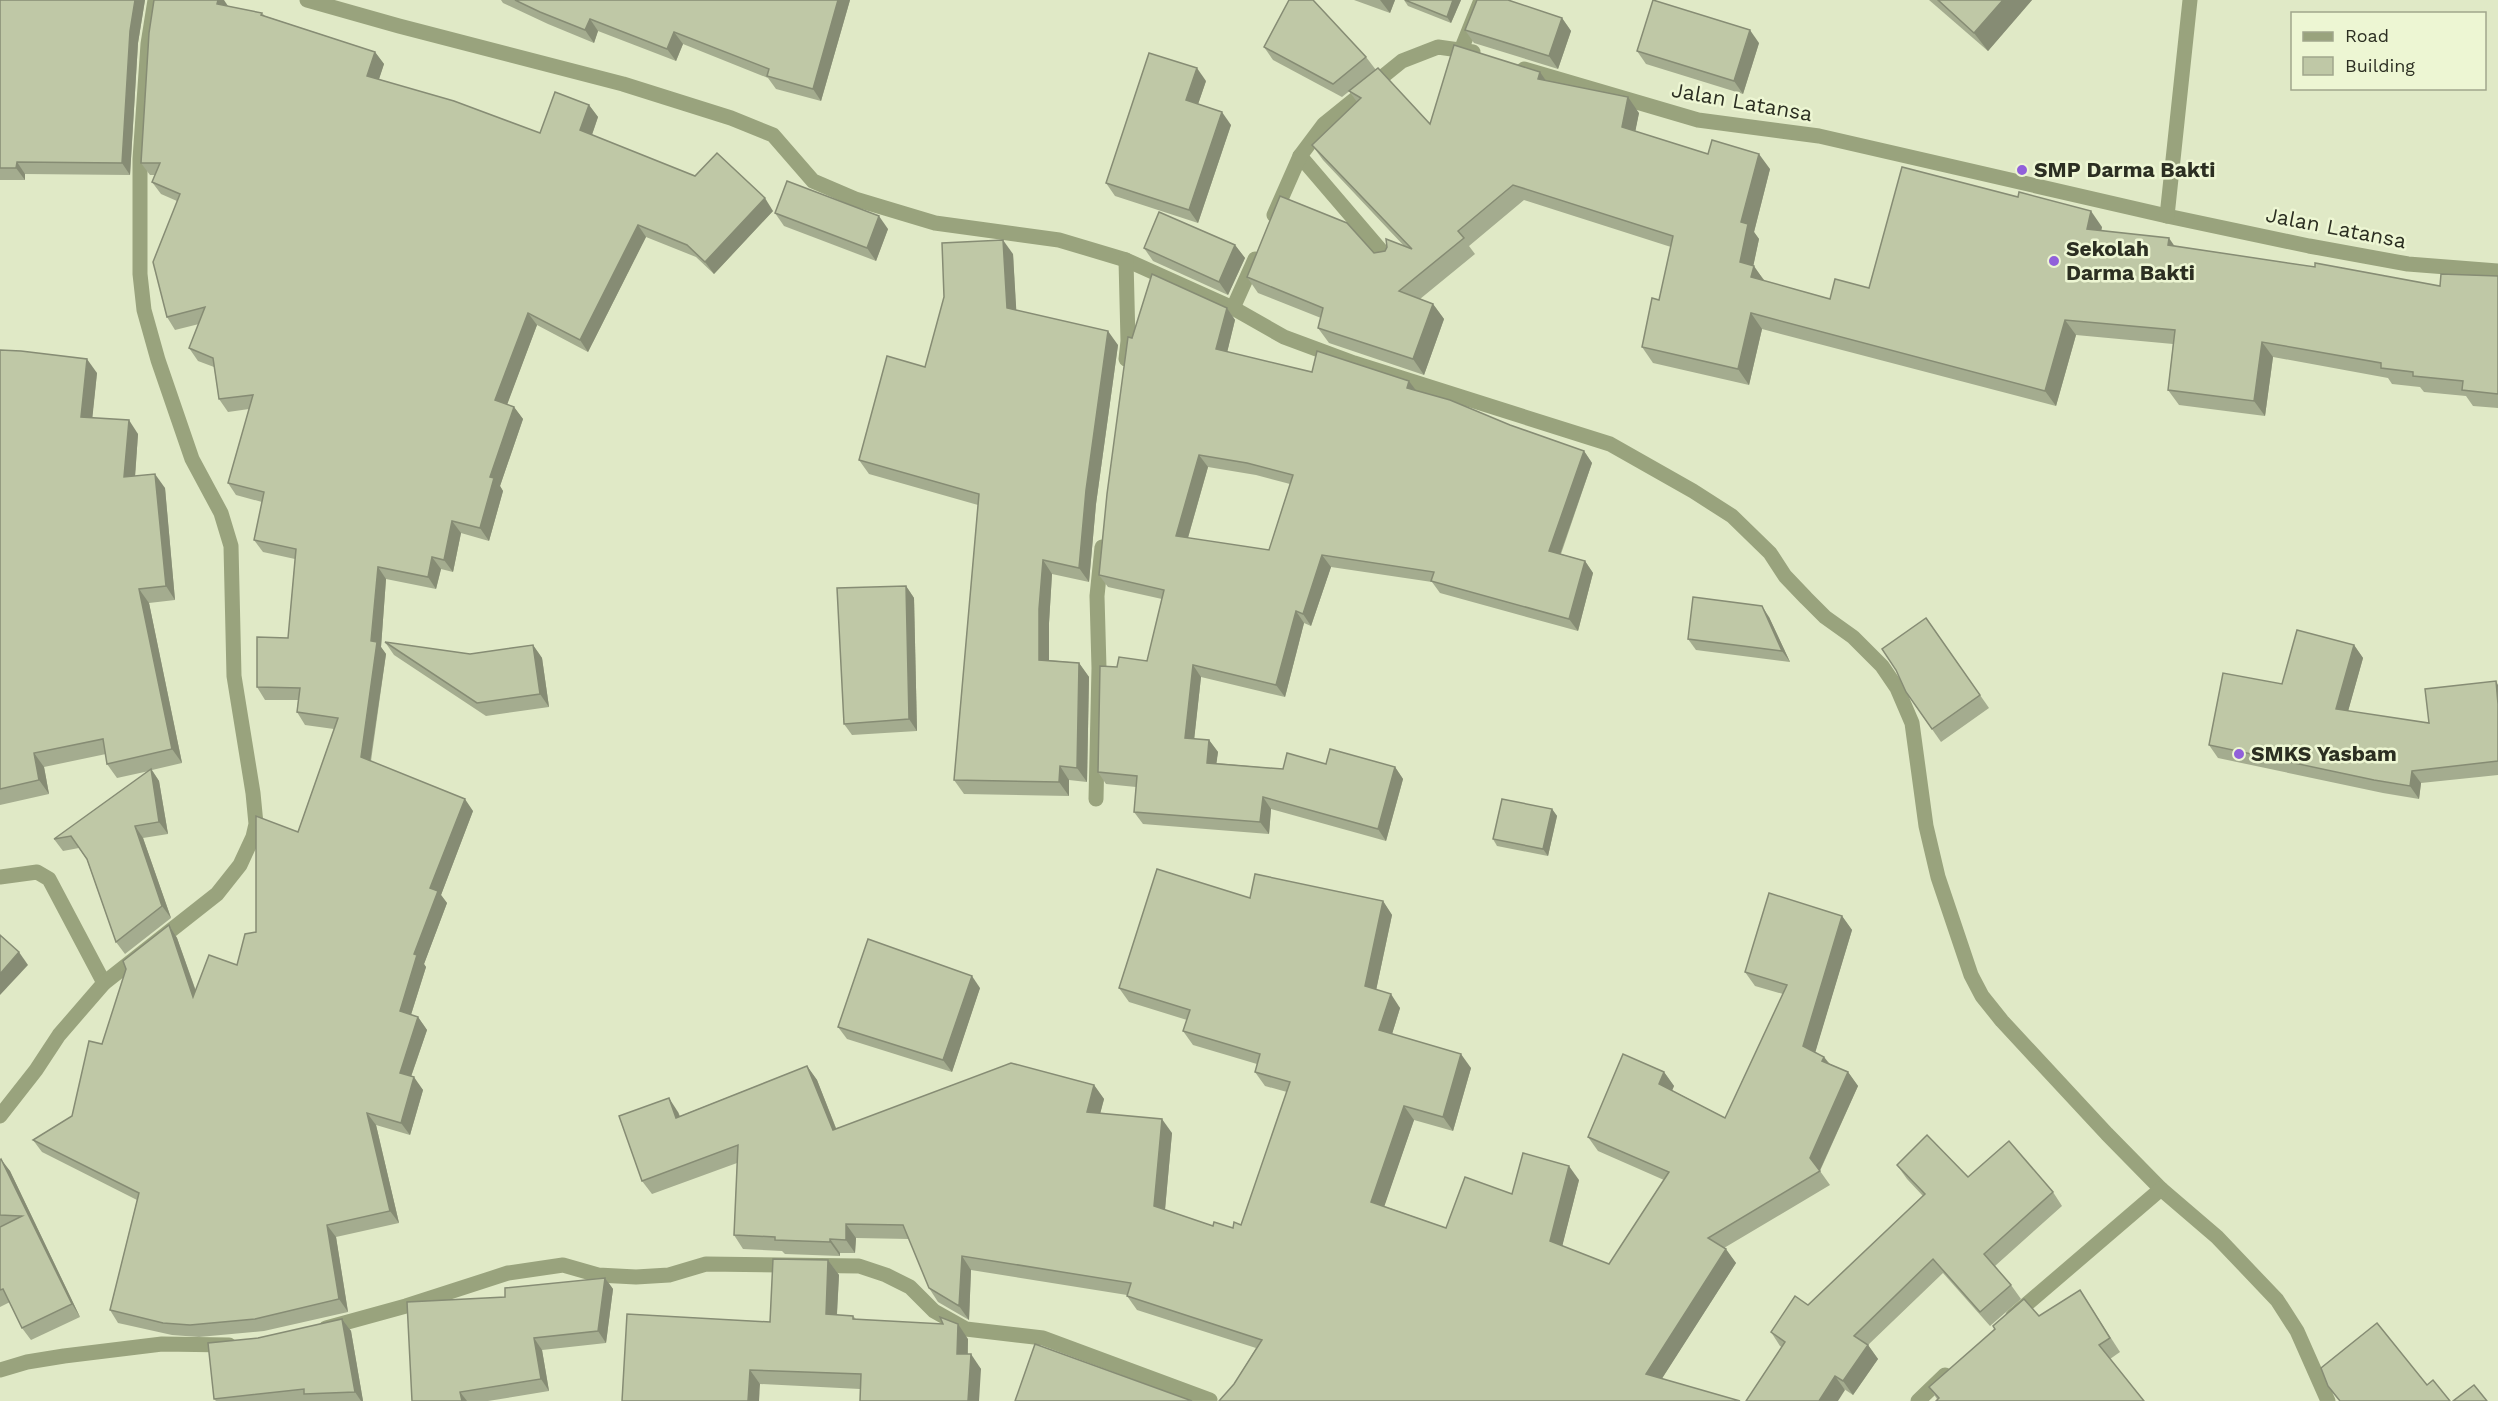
<svg xmlns="http://www.w3.org/2000/svg" width="2498" height="1401" viewBox="0 0 2498 1401" font-family="'Work Sans',sans-serif">
<style>
.lines{fill:none;stroke-linecap:round;stroke-linejoin:round}
.minor{stroke:#99a37d;stroke-width:15}
.wall{fill:#a4ac8f;fill-rule:evenodd}
.shaded-wall{fill:#868c74}
.building{fill:#bfc8a6;stroke:#868c74;stroke-width:1.5;fill-rule:evenodd}
.poi-dot{fill:#9160da;stroke:#edf6d3;stroke-width:2}
.labels{text-anchor:middle;stroke-width:5;stroke-linejoin:round;paint-order:stroke}
.street-label{font-size:21px;fill:#2c2f22;stroke:#edf6d3}
.poi-label{font-size:21px;font-weight:bold;fill:#2c2f22;stroke:#edf6d3;text-anchor:start}
</style>
<rect width="100%" height="100%" fill="#e0e9c6"/>
<g class="lines">
<g class="minor">
<path d="M 307,0 L 399,26 L 623,84 L 731,118 L 773,135 L 813,181 L 855,199 L 935,223 L 1059,240 L 1126,260 L 1233,308 L 1284,337 L 1354,363 L 1610,444 L 1693,491 L 1732,516 L 1770,553 L 1785,576 L 1806,598 L 1825,617 L 1853,637 L 1882,666 L 1897,688 L 1912,723 L 1926,826 L 1938,877 L 1971,975 L 1982,996 L 2002,1021 L 2107,1134 L 2161,1189 L 2217,1237 L 2277,1300 L 2297,1331 L 2328,1401"/>
<path d="M 1461,50 L 1481,0"/>
<path d="M 1524,69 L 1698,120 L 1819,136 L 2167,216 L 2309,246 L 2408,264 L 2498,271"/>
<path d="M 1300,156 L 1389,260"/>
<path d="M 1274,215 L 1300,156 L 1324,124 L 1402,61 L 1438,47 L 1473,52"/>
<path d="M 2167,216 L 2190,0"/>
<path d="M 1233,308 L 1255,259"/>
<path d="M 1126,359 L 1128,341 L 1126,260"/>
<path d="M 1096,799 L 1099,668 L 1097,596 L 1102,547"/>
<path d="M 0,877 L 37,872 L 49,879 L 104,983"/>
<path d="M 0,1116 L 36,1070 L 59,1035 L 104,983 L 217,894 L 240,865 L 253,837 L 256,824 L 253,793 L 234,676 L 231,546 L 221,513 L 192,459 L 158,360 L 144,310 L 140,274 L 140,159 L 148,44 L 155,0"/>
<path d="M 2013,1316 L 2161,1189"/>
<path d="M 326,1328 L 406,1306 L 508,1273 L 563,1265 L 598,1275 L 636,1277 L 669,1275 L 706,1264 L 859,1266 L 886,1275 L 910,1287 L 934,1311 L 966,1329 L 1043,1338 L 1210,1400"/>
<path d="M 0,1370 L 27,1362 L 64,1356 L 162,1344 L 229,1345"/>
<path d="M 1918,1401 L 1945,1375"/>
</g>
</g>
<g class="wall">
<path d="M 0,0 L 145,0 L 138,43 L 130,175 L 25,174 L 25,180 L 0,180 Z"/>
<path d="M 501,0 L 850,0 L 821,101 L 776,89 L 768,78 L 683,44 L 676,61 L 598,31 L 594,43 L 548,24 L 503,3 Z"/>
<path d="M 1354,0 L 1395,0 L 1390,13 Z"/>
<path d="M 1404,0 L 1461,0 L 1451,23 L 1408,6 Z"/>
<path d="M 1929,0 L 2032,0 L 1988,51 Z"/>
<path d="M 228,6 L 262,13 L 265,16 L 375,52 L 384,64 L 379,79 L 540,133 L 589,105 L 598,117 L 592,135 L 773,211 L 714,274 L 696,257 L 646,237 L 588,352 L 537,325 L 507,404 L 514,407 L 523,419 L 500,486 L 503,491 L 489,541 L 461,533 L 453,572 L 441,569 L 436,589 L 386,579 L 381,647 L 386,654 L 371,761 L 473,811 L 441,895 L 447,903 L 424,964 L 426,967 L 411,1015 L 418,1017 L 427,1030 L 411,1077 L 423,1090 L 410,1135 L 376,1125 L 399,1223 L 336,1237 L 348,1312 L 264,1331 L 199,1337 L 172,1335 L 118,1323 L 110,1310 L 137,1200 L 42,1152 L 33,1140 L 72,1116 L 102,1044 L 169,925 L 177,938 L 196,991 L 237,965 L 256,932 L 298,832 L 334,729 L 305,725 L 297,712 L 298,700 L 265,700 L 257,687 L 288,638 L 295,559 L 263,552 L 254,540 L 262,502 L 236,495 L 228,483 L 249,409 L 228,412 L 219,399 L 214,367 L 198,361 L 189,348 L 199,324 L 175,330 L 167,317 L 177,201 L 161,194 L 152,182 L 155,175 L 150,175 L 141,163 Z"/>
<path d="M 1562,18 L 1571,31 L 1558,69 L 1474,43 L 1465,30 Z"/>
<path d="M 1759,43 L 1743,94 L 1646,64 L 1637,51 Z"/>
<path d="M 1264,47 L 1366,57 L 1376,70 L 1342,97 L 1273,60 Z"/>
<path d="M 1206,81 L 1198,104 L 1231,125 L 1198,223 L 1115,196 L 1106,183 Z"/>
<path d="M 1547,81 L 1639,113 L 1635,131 L 1708,154 L 1770,169 L 1754,232 L 1759,239 L 1753,266 L 1765,281 L 1830,299 L 1869,288 L 2102,227 L 2101,231 L 2175,246 L 2440,286 L 2498,276 L 2498,408 L 2473,406 L 2466,396 L 2424,392 L 2420,387 L 2392,384 L 2388,378 L 2273,357 L 2265,416 L 2179,405 L 2168,390 L 2173,344 L 2076,335 L 2056,406 L 1762,329 L 1749,385 L 1653,363 L 1642,347 L 1659,300 L 1671,247 L 1524,200 L 1469,246 L 1475,254 L 1420,299 L 1433,304 L 1444,319 L 1424,375 L 1329,343 L 1318,328 L 1321,318 L 1258,293 L 1247,277 L 1405,247 L 1323,160 L 1312,145 L 1357,102 L 1349,91 L 1430,124 Z"/>
<path d="M 775,213 L 888,229 L 876,261 L 784,226 Z"/>
<path d="M 1235,245 L 1245,258 L 1228,295 L 1153,261 L 1144,248 Z"/>
<path d="M 1013,254 L 1016,310 L 1118,345 L 1096,504 L 1089,582 L 1052,574 L 1049,623 L 1049,660 L 1079,663 L 1089,677 L 1087,782 L 1069,780 L 1069,796 L 964,794 L 954,780 L 978,505 L 869,474 L 859,460 Z"/>
<path d="M 1227,308 L 1235,320 L 1227,352 L 1312,372 L 1409,381 L 1415,390 L 1510,425 L 1584,451 L 1592,463 L 1561,554 L 1585,561 L 1593,573 L 1578,631 L 1440,593 L 1432,582 L 1331,567 L 1311,626 L 1304,623 L 1285,697 L 1201,677 L 1194,739 L 1209,740 L 1218,752 L 1216,763 L 1283,769 L 1326,764 L 1395,767 L 1403,779 L 1386,841 L 1271,809 L 1269,834 L 1143,824 L 1134,812 L 1136,787 L 1106,784 L 1098,772 L 1117,667 L 1147,661 L 1162,599 L 1108,587 L 1099,575 L 1132,338 ZM 1208,467 L 1256,475 L 1290,484 L 1269,550 L 1188,538 Z"/>
<path d="M 0,350 L 97,373 L 92,418 L 138,434 L 135,476 L 165,488 L 175,600 L 149,603 L 182,763 L 152,770 L 159,781 L 168,834 L 143,838 L 171,918 L 125,954 L 116,942 L 87,860 L 79,848 L 63,851 L 54,839 L 149,771 L 117,778 L 107,764 L 106,754 L 44,767 L 49,794 L 0,805 Z"/>
<path d="M 906,586 L 914,598 L 917,731 L 852,735 L 844,724 Z"/>
<path d="M 1769,617 L 1790,662 L 1696,650 L 1688,639 Z"/>
<path d="M 385,642 L 470,654 L 533,645 L 542,658 L 549,707 L 486,716 L 394,655 Z"/>
<path d="M 2354,645 L 2363,658 L 2348,711 L 2429,723 L 2498,685 L 2498,775 L 2421,783 L 2419,799 L 2383,793 L 2218,758 L 2209,745 L 2282,684 Z"/>
<path d="M 1906,692 L 1980,695 L 1989,708 L 1941,742 Z"/>
<path d="M 1552,809 L 1557,816 L 1548,856 L 1497,846 L 1493,839 Z"/>
<path d="M 1250,898 L 1383,901 L 1392,915 L 1376,990 L 1400,1008 L 1392,1034 L 1471,1068 L 1453,1131 L 1414,1120 L 1384,1206 L 1446,1228 L 1512,1194 L 1579,1180 L 1562,1246 L 1609,1264 L 1664,1180 L 1598,1151 L 1588,1137 L 1664,1072 L 1674,1086 L 1672,1090 L 1725,1118 L 1783,994 L 1755,986 L 1745,972 L 1842,916 L 1852,930 L 1815,1052 L 1824,1057 L 1830,1064 L 1848,1072 L 1858,1086 L 1820,1171 L 1830,1185 L 1724,1248 L 1736,1263 L 1662,1378 L 1234,1384 L 1256,1348 L 1137,1310 L 1127,1296 L 1127,1295 L 971,1270 L 969,1320 L 938,1302 L 929,1288 L 909,1239 L 856,1238 L 855,1253 L 840,1253 L 840,1256 L 785,1254 L 782,1251 L 743,1249 L 734,1235 L 737,1163 L 652,1194 L 642,1181 L 678,1112 L 680,1116 L 807,1066 L 817,1080 L 836,1128 L 1094,1085 L 1104,1099 L 1100,1113 L 1172,1133 L 1165,1210 L 1213,1226 L 1233,1228 L 1241,1225 L 1287,1092 L 1265,1086 L 1255,1072 L 1257,1064 L 1193,1045 L 1183,1031 L 1187,1020 L 1129,1002 L 1119,988 Z"/>
<path d="M 980,988 L 952,1072 L 847,1039 L 838,1027 Z"/>
<path d="M 0,1160 L 10,1171 L 80,1317 L 31,1340 L 22,1328 L 10,1302 L 0,1307 L 0,1227 L 1,1226 L 0,1226 Z"/>
<path d="M 1897,1165 L 2053,1192 L 2062,1206 L 1995,1266 L 2011,1285 L 2021,1299 L 1990,1326 L 1943,1273 L 1868,1345 L 1878,1359 L 1853,1395 L 1780,1346 L 1771,1332 L 1808,1305 L 1923,1196 L 1907,1179 Z"/>
<path d="M 828,1260 L 839,1275 L 837,1315 L 853,1316 L 856,1319 L 968,1339 L 968,1354 L 981,1369 L 860,1389 L 760,1384 L 627,1314 L 770,1322 Z"/>
<path d="M 605,1278 L 613,1289 L 606,1343 L 542,1350 L 549,1391 L 488,1401 L 412,1401 Z"/>
<path d="M 2080,1290 L 2120,1352 L 2110,1359 L 1937,1399 L 1929,1387 Z"/>
<path d="M 342,1319 L 351,1331 L 363,1401 L 216,1401 L 214,1399 Z"/>
</g>
<g class="shaded-wall">
<path d="M 135,0 L 145,0 L 138,43 L 130,175 L 122,163 L 130,31 Z"/>
<path d="M 218,0 L 224,0 L 228,6 L 217,4 Z"/>
<path d="M 838,0 L 850,0 L 821,101 L 813,89 Z"/>
<path d="M 1380,0 L 1395,0 L 1390,13 Z"/>
<path d="M 1453,0 L 1461,0 L 1451,23 L 1447,17 Z"/>
<path d="M 2003,0 L 2032,0 L 1988,51 L 1974,33 Z"/>
<path d="M 1562,18 L 1571,31 L 1558,69 L 1549,56 Z"/>
<path d="M 590,19 L 598,31 L 594,43 L 585,30 Z"/>
<path d="M 1750,30 L 1759,43 L 1743,94 L 1734,81 Z"/>
<path d="M 674,32 L 683,44 L 676,61 L 667,49 Z"/>
<path d="M 375,52 L 384,64 L 376,88 L 367,76 Z"/>
<path d="M 1197,68 L 1206,81 L 1195,113 L 1186,100 Z"/>
<path d="M 1540,72 L 1551,88 L 1538,79 Z"/>
<path d="M 1628,97 L 1639,113 L 1633,143 L 1622,127 Z"/>
<path d="M 589,105 L 598,117 L 589,143 L 580,130 Z"/>
<path d="M 1222,112 L 1231,125 L 1198,223 L 1189,210 Z"/>
<path d="M 1759,154 L 1770,169 L 1754,232 L 1759,239 L 1751,277 L 1754,266 L 1765,282 L 1762,293 L 1740,262 L 1741,222 Z"/>
<path d="M 17,162 L 25,174 L 25,180 L 16,168 Z"/>
<path d="M 765,198 L 773,211 L 714,274 L 705,262 Z"/>
<path d="M 2091,211 L 2102,227 L 2098,245 L 2087,229 Z"/>
<path d="M 879,216 L 888,229 L 876,261 L 867,248 Z"/>
<path d="M 638,225 L 646,237 L 588,352 L 580,340 Z"/>
<path d="M 2169,238 L 2180,254 L 2168,245 Z"/>
<path d="M 1003,240 L 1013,254 L 1017,322 L 1007,308 Z"/>
<path d="M 1235,245 L 1245,258 L 1228,295 L 1219,282 Z"/>
<path d="M 1433,304 L 1444,319 L 1424,375 L 1413,359 Z"/>
<path d="M 1227,308 L 1235,320 L 1225,361 L 1216,349 Z"/>
<path d="M 528,313 L 537,325 L 504,413 L 495,400 Z"/>
<path d="M 1751,313 L 1762,329 L 1749,385 L 1738,369 Z"/>
<path d="M 2065,320 L 2076,335 L 2056,406 L 2045,391 Z"/>
<path d="M 1108,331 L 1118,345 L 1096,504 L 1089,582 L 1079,568 L 1086,490 Z"/>
<path d="M 2262,342 L 2273,357 L 2265,416 L 2254,401 Z"/>
<path d="M 87,359 L 97,373 L 91,431 L 81,417 Z"/>
<path d="M 1409,381 L 1418,393 L 1407,388 Z"/>
<path d="M 514,407 L 523,419 L 500,486 L 503,491 L 489,541 L 480,528 L 490,477 Z"/>
<path d="M 129,420 L 138,434 L 134,491 L 124,477 Z"/>
<path d="M 1584,451 L 1592,463 L 1557,563 L 1549,551 Z"/>
<path d="M 1199,455 L 1208,467 L 1185,548 L 1176,536 Z"/>
<path d="M 155,474 L 165,488 L 175,600 L 166,586 Z"/>
<path d="M 452,521 L 461,533 L 453,572 L 444,560 Z"/>
<path d="M 1322,555 L 1331,567 L 1311,626 L 1303,614 Z"/>
<path d="M 432,557 L 441,569 L 436,589 L 428,577 Z"/>
<path d="M 1043,560 L 1052,574 L 1049,623 L 1049,674 L 1039,660 L 1039,609 Z"/>
<path d="M 1585,561 L 1593,573 L 1578,631 L 1569,619 Z"/>
<path d="M 378,567 L 386,579 L 381,647 L 386,654 L 369,769 L 361,757 Z"/>
<path d="M 906,586 L 914,598 L 917,731 L 909,719 Z"/>
<path d="M 139,589 L 149,603 L 182,763 L 172,749 Z"/>
<path d="M 1762,606 L 1769,617 L 1790,662 L 1782,651 Z"/>
<path d="M 1296,611 L 1304,623 L 1285,697 L 1276,685 Z"/>
<path d="M 533,645 L 542,658 L 549,707 L 540,694 Z"/>
<path d="M 2354,645 L 2363,658 L 2345,722 L 2336,709 Z"/>
<path d="M 1079,663 L 1089,677 L 1087,782 L 1077,768 Z"/>
<path d="M 1193,665 L 1201,677 L 1193,750 L 1185,738 Z"/>
<path d="M 2496,681 L 2498,685 L 2498,704 Z"/>
<path d="M 1209,740 L 1218,752 L 1215,775 L 1207,763 Z"/>
<path d="M 34,753 L 44,767 L 49,794 L 39,780 Z"/>
<path d="M 1060,766 L 1069,780 L 1069,796 L 1059,782 Z"/>
<path d="M 1395,767 L 1403,779 L 1386,841 L 1378,829 Z"/>
<path d="M 151,769 L 159,781 L 168,834 L 159,822 Z"/>
<path d="M 2412,771 L 2421,783 L 2419,799 L 2410,786 Z"/>
<path d="M 1263,797 L 1271,809 L 1269,834 L 1260,822 Z"/>
<path d="M 465,799 L 473,811 L 441,895 L 447,903 L 424,964 L 426,967 L 408,1024 L 400,1011 L 430,888 Z"/>
<path d="M 1552,809 L 1557,816 L 1548,856 L 1543,849 Z"/>
<path d="M 135,826 L 143,838 L 171,918 L 162,906 Z"/>
<path d="M 1383,901 L 1392,915 L 1374,1000 L 1365,986 Z"/>
<path d="M 1842,916 L 1852,930 L 1813,1060 L 1803,1046 Z"/>
<path d="M 169,925 L 177,938 L 202,1009 L 193,997 Z"/>
<path d="M 19,952 L 28,965 L 0,995 L 0,974 Z"/>
<path d="M 972,976 L 980,988 L 952,1072 L 943,1060 Z"/>
<path d="M 1391,994 L 1400,1008 L 1389,1044 L 1379,1030 Z"/>
<path d="M 418,1017 L 427,1030 L 408,1085 L 400,1073 Z"/>
<path d="M 1461,1054 L 1471,1068 L 1453,1131 L 1443,1117 Z"/>
<path d="M 1824,1057 L 1834,1071 L 1822,1061 Z"/>
<path d="M 807,1066 L 817,1080 L 842,1144 L 833,1130 Z"/>
<path d="M 1664,1072 L 1674,1086 L 1669,1098 L 1659,1084 Z"/>
<path d="M 1848,1072 L 1858,1086 L 1819,1172 L 1810,1158 Z"/>
<path d="M 414,1077 L 423,1090 L 410,1135 L 401,1123 Z"/>
<path d="M 1094,1085 L 1104,1099 L 1097,1126 L 1087,1112 Z"/>
<path d="M 669,1098 L 678,1112 L 685,1132 L 676,1118 Z"/>
<path d="M 1404,1106 L 1414,1120 L 1381,1216 L 1371,1202 Z"/>
<path d="M 367,1113 L 376,1125 L 399,1223 L 390,1211 Z"/>
<path d="M 1162,1119 L 1172,1133 L 1164,1220 L 1154,1206 Z"/>
<path d="M 1,1159 L 10,1171 L 80,1317 L 72,1304 Z"/>
<path d="M 1569,1166 L 1579,1180 L 1560,1255 L 1550,1241 Z"/>
<path d="M 846,1224 L 856,1238 L 855,1253 L 846,1240 Z"/>
<path d="M 327,1225 L 336,1237 L 348,1312 L 339,1299 Z"/>
<path d="M 830,1239 L 840,1253 L 840,1256 L 830,1242 Z"/>
<path d="M 1726,1249 L 1736,1263 L 1656,1388 L 1646,1374 Z"/>
<path d="M 962,1256 L 971,1270 L 969,1320 L 959,1306 Z"/>
<path d="M 828,1260 L 839,1275 L 836,1329 L 826,1314 Z"/>
<path d="M 605,1278 L 613,1289 L 606,1343 L 598,1331 Z"/>
<path d="M 342,1319 L 351,1331 L 363,1401 L 361,1401 L 355,1392 Z"/>
<path d="M 958,1324 L 968,1339 L 967,1369 L 957,1354 Z"/>
<path d="M 534,1338 L 542,1350 L 549,1391 L 541,1379 Z"/>
<path d="M 1868,1345 L 1878,1359 L 1853,1395 L 1843,1381 Z"/>
<path d="M 971,1354 L 981,1369 L 979,1401 L 968,1401 Z"/>
<path d="M 750,1370 L 760,1384 L 759,1401 L 748,1401 Z"/>
<path d="M 1835,1376 L 1845,1390 L 1838,1401 L 1819,1401 Z"/>
<path d="M 460,1392 L 467,1401 L 462,1401 Z"/>
</g>
<g class="building">
<path d="M 0,0 L 135,0 L 130,31 L 122,163 L 17,162 L 16,168 L 0,168 Z"/>
<path d="M 154,0 L 218,0 L 217,4 L 262,13 L 261,15 L 375,52 L 367,76 L 454,101 L 540,133 L 555,92 L 589,105 L 580,130 L 695,176 L 717,153 L 765,198 L 705,262 L 687,245 L 638,225 L 580,340 L 528,313 L 495,400 L 514,407 L 490,477 L 494,478 L 480,528 L 452,521 L 444,560 L 432,557 L 428,577 L 378,567 L 371,641 L 377,642 L 361,757 L 465,799 L 430,888 L 438,891 L 414,954 L 417,955 L 400,1011 L 418,1017 L 400,1073 L 414,1077 L 401,1123 L 367,1113 L 390,1211 L 327,1225 L 339,1299 L 255,1319 L 190,1325 L 163,1323 L 110,1310 L 139,1193 L 33,1140 L 72,1116 L 89,1041 L 102,1044 L 126,969 L 123,961 L 169,925 L 193,997 L 209,955 L 237,965 L 245,934 L 256,932 L 256,816 L 298,832 L 338,718 L 297,712 L 300,688 L 257,687 L 257,637 L 288,638 L 296,549 L 254,540 L 264,492 L 228,483 L 253,395 L 219,399 L 213,358 L 189,348 L 205,307 L 167,317 L 153,262 L 180,194 L 152,182 L 160,163 L 141,163 L 149,33 Z"/>
<path d="M 515,0 L 838,0 L 813,89 L 767,76 L 769,69 L 674,32 L 667,49 L 590,19 L 585,30 L 540,12 Z"/>
<path d="M 1289,0 L 1313,0 L 1366,57 L 1333,84 L 1264,47 Z"/>
<path d="M 1405,0 L 1453,0 L 1447,17 Z"/>
<path d="M 1477,0 L 1508,0 L 1562,18 L 1549,56 L 1465,30 Z"/>
<path d="M 1653,0 L 1750,30 L 1734,81 L 1637,51 Z"/>
<path d="M 1938,0 L 2003,0 L 1974,33 Z"/>
<path d="M 1454,45 L 1540,72 L 1538,79 L 1628,97 L 1622,127 L 1708,154 L 1712,140 L 1759,154 L 1741,222 L 1748,224 L 1740,262 L 1754,266 L 1751,277 L 1830,299 L 1835,279 L 1869,288 L 1902,167 L 2018,197 L 2019,192 L 2091,211 L 2087,229 L 2169,238 L 2168,245 L 2315,267 L 2315,263 L 2440,286 L 2441,274 L 2498,276 L 2498,394 L 2462,390 L 2463,381 L 2413,376 L 2413,372 L 2381,368 L 2381,363 L 2262,342 L 2254,401 L 2168,390 L 2175,330 L 2065,320 L 2045,391 L 1751,313 L 1738,369 L 1642,347 L 1652,298 L 1659,300 L 1673,236 L 1513,185 L 1458,231 L 1464,238 L 1399,291 L 1433,304 L 1413,359 L 1318,328 L 1323,308 L 1247,277 L 1280,196 L 1347,223 L 1374,253 L 1385,251 L 1387,247 L 1386,239 L 1412,249 L 1312,145 L 1361,98 L 1349,91 L 1378,68 L 1430,124 Z"/>
<path d="M 1149,53 L 1197,68 L 1186,100 L 1222,112 L 1189,210 L 1106,183 Z"/>
<path d="M 787,181 L 879,216 L 867,248 L 775,213 Z"/>
<path d="M 1159,212 L 1235,245 L 1219,282 L 1144,248 Z"/>
<path d="M 1003,240 L 1007,308 L 1108,331 L 1086,490 L 1079,568 L 1043,560 L 1039,609 L 1039,660 L 1079,663 L 1077,768 L 1060,766 L 1059,782 L 954,780 L 979,494 L 859,460 L 887,356 L 925,367 L 944,297 L 942,243 Z"/>
<path d="M 1152,274 L 1227,308 L 1216,349 L 1312,372 L 1317,351 L 1409,381 L 1407,388 L 1450,400 L 1510,425 L 1584,451 L 1549,551 L 1585,561 L 1569,619 L 1431,581 L 1434,572 L 1322,555 L 1303,614 L 1296,611 L 1276,685 L 1193,665 L 1185,738 L 1209,740 L 1207,763 L 1283,769 L 1287,753 L 1326,764 L 1330,749 L 1395,767 L 1378,829 L 1263,797 L 1260,822 L 1134,812 L 1137,776 L 1098,772 L 1100,666 L 1117,667 L 1119,657 L 1147,661 L 1164,590 L 1099,575 L 1107,494 L 1128,337 L 1132,338 ZM 1199,455 L 1247,463 L 1293,475 L 1269,550 L 1176,536 Z"/>
<path d="M 0,350 L 21,351 L 87,359 L 81,417 L 129,420 L 124,477 L 155,474 L 166,586 L 139,589 L 172,749 L 107,764 L 103,739 L 34,753 L 39,780 L 0,789 Z"/>
<path d="M 906,586 L 909,719 L 844,724 L 837,588 Z"/>
<path d="M 1693,597 L 1762,606 L 1782,651 L 1688,639 Z"/>
<path d="M 1926,618 L 1980,695 L 1932,729 L 1906,692 L 1896,670 L 1882,649 Z"/>
<path d="M 2297,630 L 2354,645 L 2336,709 L 2429,723 L 2425,689 L 2496,681 L 2498,704 L 2498,761 L 2412,771 L 2410,786 L 2374,780 L 2209,745 L 2223,673 L 2282,684 Z"/>
<path d="M 385,642 L 470,654 L 533,645 L 540,694 L 477,703 Z"/>
<path d="M 151,769 L 159,822 L 135,826 L 162,906 L 116,942 L 87,859 L 71,836 L 54,839 Z"/>
<path d="M 1502,799 L 1552,809 L 1543,849 L 1493,839 Z"/>
<path d="M 1157,869 L 1250,898 L 1255,874 L 1383,901 L 1365,986 L 1391,994 L 1379,1030 L 1461,1054 L 1443,1117 L 1404,1106 L 1371,1202 L 1446,1228 L 1465,1177 L 1512,1194 L 1523,1153 L 1569,1166 L 1550,1241 L 1609,1264 L 1669,1172 L 1588,1137 L 1623,1054 L 1664,1072 L 1659,1084 L 1725,1118 L 1787,985 L 1745,972 L 1769,893 L 1842,916 L 1803,1046 L 1824,1057 L 1822,1061 L 1848,1072 L 1810,1158 L 1820,1171 L 1708,1238 L 1726,1249 L 1646,1374 L 1740,1401 L 1219,1401 L 1234,1384 L 1262,1340 L 1127,1296 L 1131,1283 L 962,1256 L 959,1306 L 929,1288 L 903,1225 L 846,1224 L 846,1240 L 830,1239 L 830,1242 L 775,1240 L 775,1237 L 734,1235 L 738,1145 L 642,1181 L 619,1116 L 669,1098 L 676,1118 L 807,1066 L 833,1130 L 1011,1063 L 1094,1085 L 1087,1112 L 1162,1119 L 1154,1206 L 1213,1226 L 1214,1222 L 1233,1228 L 1234,1222 L 1241,1225 L 1290,1082 L 1255,1072 L 1260,1054 L 1183,1031 L 1190,1010 L 1119,988 Z"/>
<path d="M 0,935 L 19,952 L 0,974 Z"/>
<path d="M 868,939 L 972,976 L 943,1060 L 838,1027 Z"/>
<path d="M 1927,1135 L 1968,1177 L 2009,1141 L 2053,1192 L 1984,1254 L 2011,1285 L 1980,1312 L 1933,1259 L 1854,1336 L 1868,1345 L 1843,1381 L 1835,1376 L 1819,1401 L 1746,1401 L 1785,1342 L 1771,1332 L 1795,1296 L 1808,1305 L 1925,1194 L 1897,1165 Z"/>
<path d="M 1,1159 L 72,1304 L 22,1328 L 3,1289 L 0,1290 L 0,1227 L 22,1216 L 0,1215 L 0,1160 Z"/>
<path d="M 773,1259 L 828,1260 L 826,1314 L 853,1316 L 853,1319 L 943,1324 L 940,1317 L 958,1324 L 957,1354 L 971,1354 L 968,1401 L 860,1401 L 861,1374 L 750,1370 L 748,1401 L 622,1401 L 627,1314 L 770,1322 Z"/>
<path d="M 605,1278 L 598,1331 L 534,1338 L 541,1379 L 460,1392 L 462,1401 L 412,1401 L 407,1302 L 505,1297 L 505,1288 Z"/>
<path d="M 2080,1290 L 2110,1338 L 2099,1345 L 2144,1401 L 1936,1401 L 1939,1398 L 1929,1387 L 1995,1329 L 1993,1326 L 2024,1299 L 2039,1316 Z"/>
<path d="M 342,1319 L 355,1392 L 304,1394 L 304,1389 L 214,1399 L 208,1343 L 258,1338 Z"/>
<path d="M 2377,1323 L 2427,1385 L 2433,1380 L 2450,1401 L 2340,1401 L 2328,1386 L 2321,1368 Z"/>
<path d="M 1035,1344 L 1192,1401 L 1015,1401 Z"/>
<path d="M 2474,1385 L 2487,1401 L 2453,1401 Z"/>
</g>
<g class="poi-dot">
<circle cx="2022" cy="170" r="6"/>
<circle cx="2054" cy="261" r="6"/>
<circle cx="2239" cy="754" r="6"/>
</g>
<g class="labels">
<g class="street-label">
<text transform="translate(1742 102) rotate(10)" y="7">Jalan Latansa</text>
<text transform="translate(2336 228) rotate(11)" y="7">Jalan Latansa</text>
</g>
<g class="poi-label">
<text x="2034" y="177">SMP Darma Bakti</text>
<text x="2066" y="256">Sekolah<tspan x="2066" dy="24">Darma Bakti</tspan></text>
<text x="2251" y="761">SMKS Yasbam</text>
</g>
</g>
<rect x="2291" y="12" width="195" height="78" fill="#edf6d3" stroke="#a0a68c" stroke-width="1.5"/>
<rect x="2303" y="32" width="30" height="9" fill="#99a37d" stroke="#a0a68c" stroke-width="1.5"/>
<text x="2345" y="42" font-size="18" fill="#2c2f22">Road</text>
<rect x="2303" y="57" width="30" height="18" fill="#bfc8a6" stroke="#a0a68c" stroke-width="1.5"/>
<text x="2345" y="72" font-size="18" fill="#2c2f22">Building</text>
</svg>
